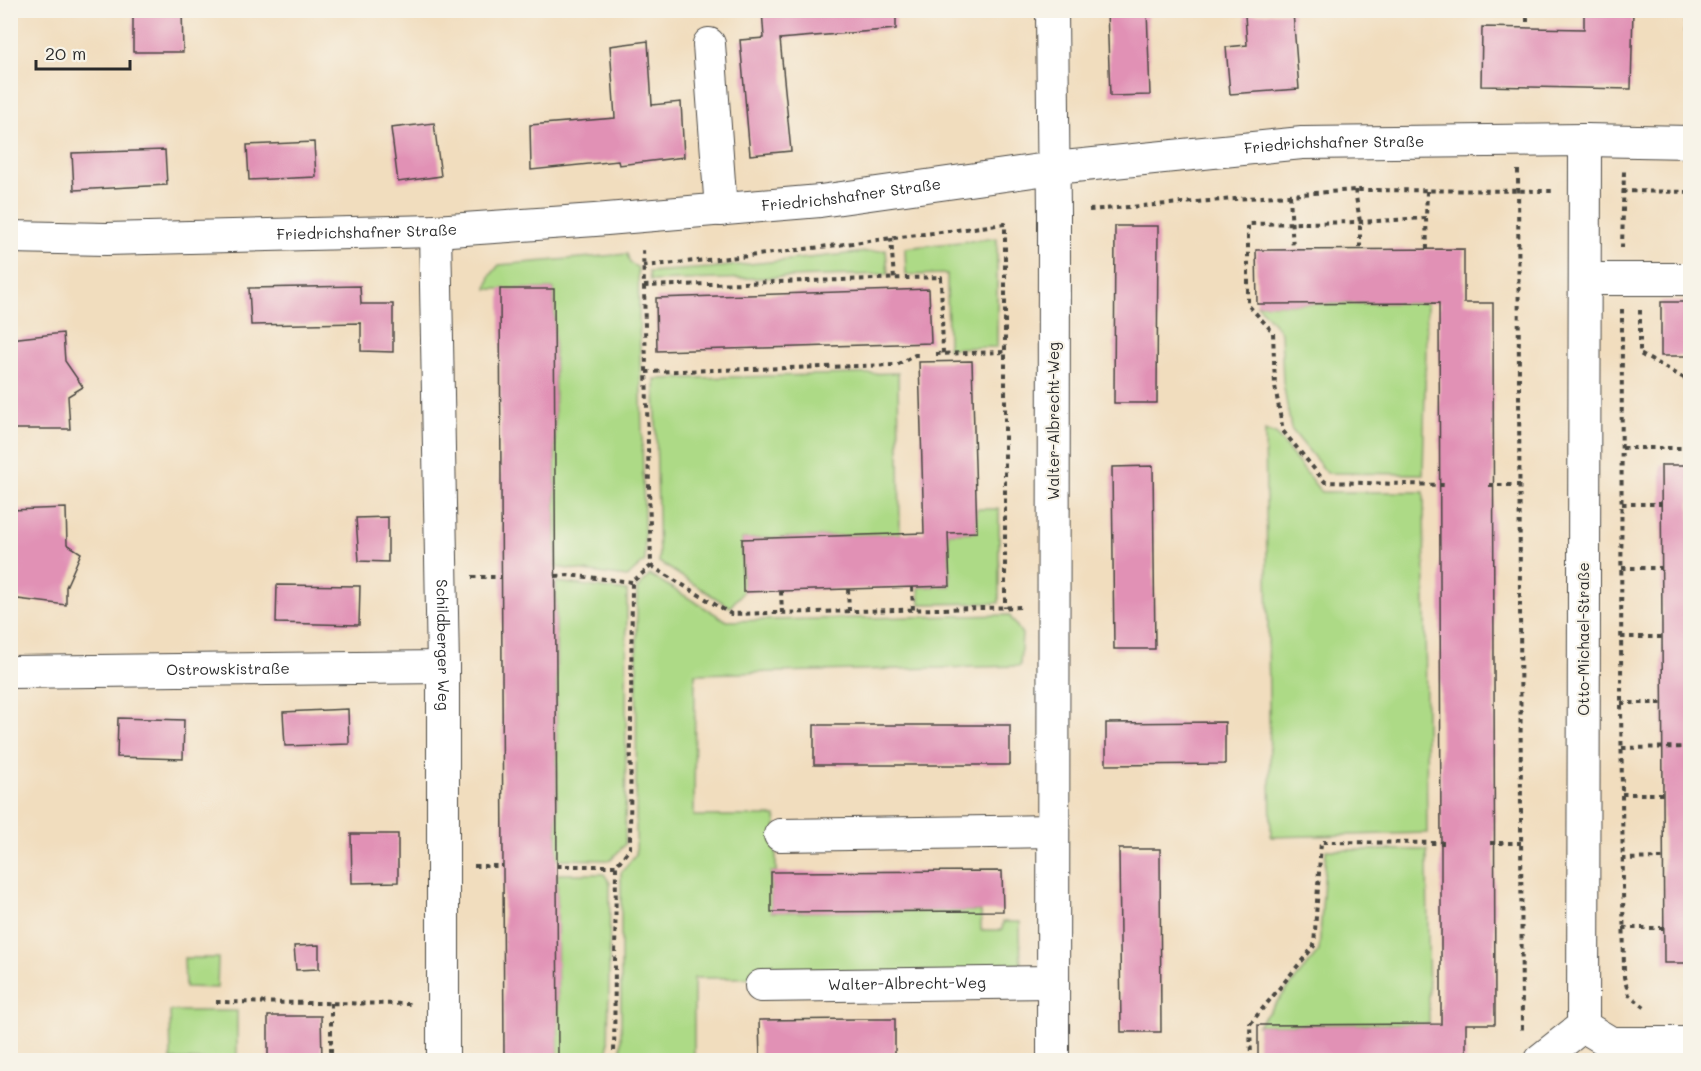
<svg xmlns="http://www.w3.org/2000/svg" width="1701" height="1071" viewBox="0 0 1701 1071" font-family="Mali,sans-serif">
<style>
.green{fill:#adda86;stroke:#6c8258;stroke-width:1.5}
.building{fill:#e191b5}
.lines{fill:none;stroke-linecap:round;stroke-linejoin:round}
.minor-casing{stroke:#494641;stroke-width:34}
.path{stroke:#494641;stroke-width:4;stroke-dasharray:4.5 4.5;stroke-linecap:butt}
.minor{stroke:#fff;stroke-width:32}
.labels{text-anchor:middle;stroke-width:4.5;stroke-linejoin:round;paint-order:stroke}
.street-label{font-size:15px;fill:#2b2b2b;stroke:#f7f3e8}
</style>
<rect width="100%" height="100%" fill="#f7f3e8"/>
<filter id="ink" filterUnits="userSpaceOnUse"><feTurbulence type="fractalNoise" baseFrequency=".0167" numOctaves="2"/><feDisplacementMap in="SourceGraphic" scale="12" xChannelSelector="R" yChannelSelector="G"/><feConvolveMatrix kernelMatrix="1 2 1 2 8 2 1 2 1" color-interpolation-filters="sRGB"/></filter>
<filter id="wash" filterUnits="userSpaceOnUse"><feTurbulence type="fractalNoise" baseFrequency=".008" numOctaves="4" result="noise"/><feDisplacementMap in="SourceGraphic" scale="24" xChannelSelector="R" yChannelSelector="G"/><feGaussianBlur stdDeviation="1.35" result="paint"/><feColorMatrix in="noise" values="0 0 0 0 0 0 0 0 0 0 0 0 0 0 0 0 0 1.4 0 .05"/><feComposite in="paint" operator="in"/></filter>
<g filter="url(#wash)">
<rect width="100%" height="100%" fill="#f1ddbe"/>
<g class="green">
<path d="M 997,238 L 997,347 L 948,348 L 947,274 L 906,275 L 905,248 Z"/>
<path d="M 886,250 L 888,274 L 650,281 L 649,272 L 710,268 Z"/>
<path d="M 627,254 L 630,263 L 638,268 L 645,561 L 627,577 L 556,567 L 554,289 L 487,289 L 490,276 L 499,265 Z"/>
<path d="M 1427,303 L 1423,474 L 1327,473 L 1291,429 L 1283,382 L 1281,332 L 1257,304 Z"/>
<path d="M 898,373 L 900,534 L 742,539 L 743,592 L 730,607 L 659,562 L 655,379 Z"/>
<path d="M 1265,431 L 1276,434 L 1321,492 L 1424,492 L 1427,833 L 1271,837 Z"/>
<path d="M 976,509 L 999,509 L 999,603 L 920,604 L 919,587 L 950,586 L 948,533 L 977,532 Z"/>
<path d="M 650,575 L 727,621 L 1009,615 L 1022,634 L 1020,666 L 695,674 L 694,816 L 776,816 L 776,872 L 771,872 L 771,912 L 981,911 L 981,930 L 1002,930 L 1003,922 L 1020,922 L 1021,976 L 694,978 L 694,1060 L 621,1060 L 621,873 L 636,854 L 637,589 Z"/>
<path d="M 556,582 L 627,591 L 625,844 L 611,860 L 557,859 Z"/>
<path d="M 1326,850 L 1427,850 L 1429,1024 L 1258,1025 L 1319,951 Z"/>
<path d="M 557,874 L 604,874 L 610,883 L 608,1060 L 558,1060 Z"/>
<path d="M 184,958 L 218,958 L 217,988 L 185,987 Z"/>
<path d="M 170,1011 L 237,1011 L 237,1060 L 171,1060 Z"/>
</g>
<g id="blocks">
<g class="building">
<path d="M 133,10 L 182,10 L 183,52 L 133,52 Z"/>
<path d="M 762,10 L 896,10 L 896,29 L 780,39 L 791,151 L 750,155 L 740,40 L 764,38 Z"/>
<path d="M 1107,10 L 1147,10 L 1150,95 L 1110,96 Z"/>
<path d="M 1584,10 L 1633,10 L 1631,89 L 1481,86 L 1482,27 L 1584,29 Z"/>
<path d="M 1293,12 L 1299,89 L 1230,94 L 1226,47 L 1247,45 L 1245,15 Z"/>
<path d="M 648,41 L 652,105 L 681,102 L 684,157 L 619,165 L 618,161 L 531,170 L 530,125 L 615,118 L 610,46 Z"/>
<path d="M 434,123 L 441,176 L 398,182 L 391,128 Z"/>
<path d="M 314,142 L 316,177 L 249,180 L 247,145 Z"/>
<path d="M 165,150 L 167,185 L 74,190 L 72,153 Z"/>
<path d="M 1115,226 L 1158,226 L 1157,403 L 1114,403 Z"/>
<path d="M 1464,249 L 1464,303 L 1493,303 L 1495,1024 L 1466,1024 L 1466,1060 L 1258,1060 L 1258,1025 L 1441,1024 L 1441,851 L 1439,303 L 1257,304 L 1256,250 Z"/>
<path d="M 360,286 L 361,304 L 393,304 L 393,352 L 361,351 L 361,323 L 251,325 L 249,288 Z"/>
<path d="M 500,289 L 554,289 L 558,1060 L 504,1060 Z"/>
<path d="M 929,289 L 931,343 L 657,351 L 656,298 Z"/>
<rect x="1661" y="302" width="29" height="54"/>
<path d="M 63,333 L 65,361 L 83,387 L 68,396 L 70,429 L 10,429 L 10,339 Z"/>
<path d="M 972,361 L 977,532 L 948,533 L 950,586 L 743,592 L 742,539 L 924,533 L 919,362 Z"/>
<path d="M 1661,465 L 1690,465 L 1690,963 L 1664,963 Z"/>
<path d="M 1153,466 L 1155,649 L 1114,649 L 1112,467 Z"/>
<path d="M 66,508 L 67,544 L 81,553 L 66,587 L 66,605 L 10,598 L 10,510 Z"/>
<path d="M 388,517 L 388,562 L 359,561 L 356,518 Z"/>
<path d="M 277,585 L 360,586 L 359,625 L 276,623 Z"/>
<path d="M 348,709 L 349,744 L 285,746 L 283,712 Z"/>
<path d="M 118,718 L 184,720 L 183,759 L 117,757 Z"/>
<path d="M 1225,722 L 1225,764 L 1106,765 L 1106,723 Z"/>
<rect x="814" y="725" width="196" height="40"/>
<path d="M 351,834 L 398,834 L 398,882 L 352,883 Z"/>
<path d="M 1119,849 L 1160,849 L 1161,1032 L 1121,1032 Z"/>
<path d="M 1002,871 L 1003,911 L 771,912 L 771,872 Z"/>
<path d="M 319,945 L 319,969 L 296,970 L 294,946 Z"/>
<path d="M 268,1016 L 321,1016 L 322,1060 L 268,1060 Z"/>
<path d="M 857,1019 L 895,1019 L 895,1060 L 760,1060 L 759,1020 Z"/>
</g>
</g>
</g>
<g filter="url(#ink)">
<use href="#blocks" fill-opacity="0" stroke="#494641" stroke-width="1.5"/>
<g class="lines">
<defs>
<g id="minor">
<path d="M 1052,10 L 1054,216 L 1053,1060"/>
<path d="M 709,44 L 721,210"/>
<path d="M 1585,140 L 1583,1026 L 1611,1043 L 1690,1043"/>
<path id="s1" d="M 435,231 L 443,667 L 443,1060"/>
<path id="s2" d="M 10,237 L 106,239 L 435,231 L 595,220 L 820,201 L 1054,168 L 1302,143 L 1585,140 L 1690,142"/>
<path d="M 1585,279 L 1690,279"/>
<path id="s3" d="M 10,672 L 443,667"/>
<path d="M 780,835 L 1053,831"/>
<path id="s4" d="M 761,986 L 1053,982"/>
<path d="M 1540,1060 L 1583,1026"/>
</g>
</defs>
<use href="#minor" class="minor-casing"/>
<g class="path">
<path d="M 1527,22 L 1527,10"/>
<path d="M 1688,111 L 1689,10"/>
<path d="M 1518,170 L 1522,1033"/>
<path d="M 1355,190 L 1360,222 L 1360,250"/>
<path d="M 1427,191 L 1426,218 L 1360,222 L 1248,224 L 1248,305 L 1273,332 L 1275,386 L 1283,431 L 1325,482 L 1444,485"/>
<path d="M 1622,191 L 1690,192"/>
<path d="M 1290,195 L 1293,250"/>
<path d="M 1089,210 L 1355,190 L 1555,191"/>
<path d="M 1426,218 L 1427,250"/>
<path d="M 891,238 L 894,279"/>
<path d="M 1622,248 L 1624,171"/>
<path d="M 643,266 L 749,256 L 1005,224 L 1005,608"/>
<path d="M 644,286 L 941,277 L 943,354"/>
<path d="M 1622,309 L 1621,703 L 1624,977 L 1629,995 L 1647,1009"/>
<path d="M 1640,310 L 1640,354 L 1684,378 L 1690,378"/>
<path d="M 936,354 L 1005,352"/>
<path d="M 646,372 L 897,365 L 915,355 L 919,355"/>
<path d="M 1622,448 L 1690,448"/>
<path d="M 1489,485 L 1520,485"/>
<path d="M 1622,504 L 1662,504"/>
<path d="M 651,566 L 731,614 L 1023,607"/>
<path d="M 1622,568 L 1662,568"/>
<path d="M 556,576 L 568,575 L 632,582"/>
<path d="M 472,577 L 502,577"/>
<path d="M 912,587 L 913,610"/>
<path d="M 848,589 L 849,611"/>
<path d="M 781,591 L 782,613"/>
<path d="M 1621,637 L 1663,637"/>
<path d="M 1621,703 L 1662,703"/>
<path d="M 1622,748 L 1690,747"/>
<path d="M 1622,794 L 1663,794"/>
<path d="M 1490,843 L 1521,843"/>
<path d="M 1622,859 L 1663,858"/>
<path d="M 474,866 L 503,866"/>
<path d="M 557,866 L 616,866"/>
<path d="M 1623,928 L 1663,928"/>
<path d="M 216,1002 L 413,1004"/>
<path d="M 331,1003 L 331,1060"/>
<path d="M 614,1060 L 616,866 L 630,848 L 632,582 L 651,566 L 643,247"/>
<path d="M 1251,1060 L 1250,1024 L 1314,946 L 1321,842 L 1444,843"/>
</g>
<use href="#minor" class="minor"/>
</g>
</g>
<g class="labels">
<g class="street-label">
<text dy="5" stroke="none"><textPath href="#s2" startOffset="1329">Friedrichshafner Straße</textPath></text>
<text dy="5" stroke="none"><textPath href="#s2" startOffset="843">Friedrichshafner Straße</textPath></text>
<text dy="5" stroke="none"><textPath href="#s2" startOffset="357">Friedrichshafner Straße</textPath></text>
<text transform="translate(1054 421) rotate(-90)" y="5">Walter-Albrecht-Weg</text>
<text transform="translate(1584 639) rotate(-90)" y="5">Otto-Michael-Straße</text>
<text dy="5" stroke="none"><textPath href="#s1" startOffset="414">Schildberger Weg</textPath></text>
<text dy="5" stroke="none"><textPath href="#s3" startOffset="218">Ostrowskistraße</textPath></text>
<text dy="5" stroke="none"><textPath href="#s4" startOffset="146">Walter-Albrecht-Weg</textPath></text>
</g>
</g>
<rect width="1701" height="1071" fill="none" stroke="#f7f3e8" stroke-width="36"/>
<path d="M36 60v9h94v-9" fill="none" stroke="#2b2b2b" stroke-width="3"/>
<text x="45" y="60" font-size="18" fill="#2b2b2b" stroke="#f7f3e8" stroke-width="4.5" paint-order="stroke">20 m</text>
</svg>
